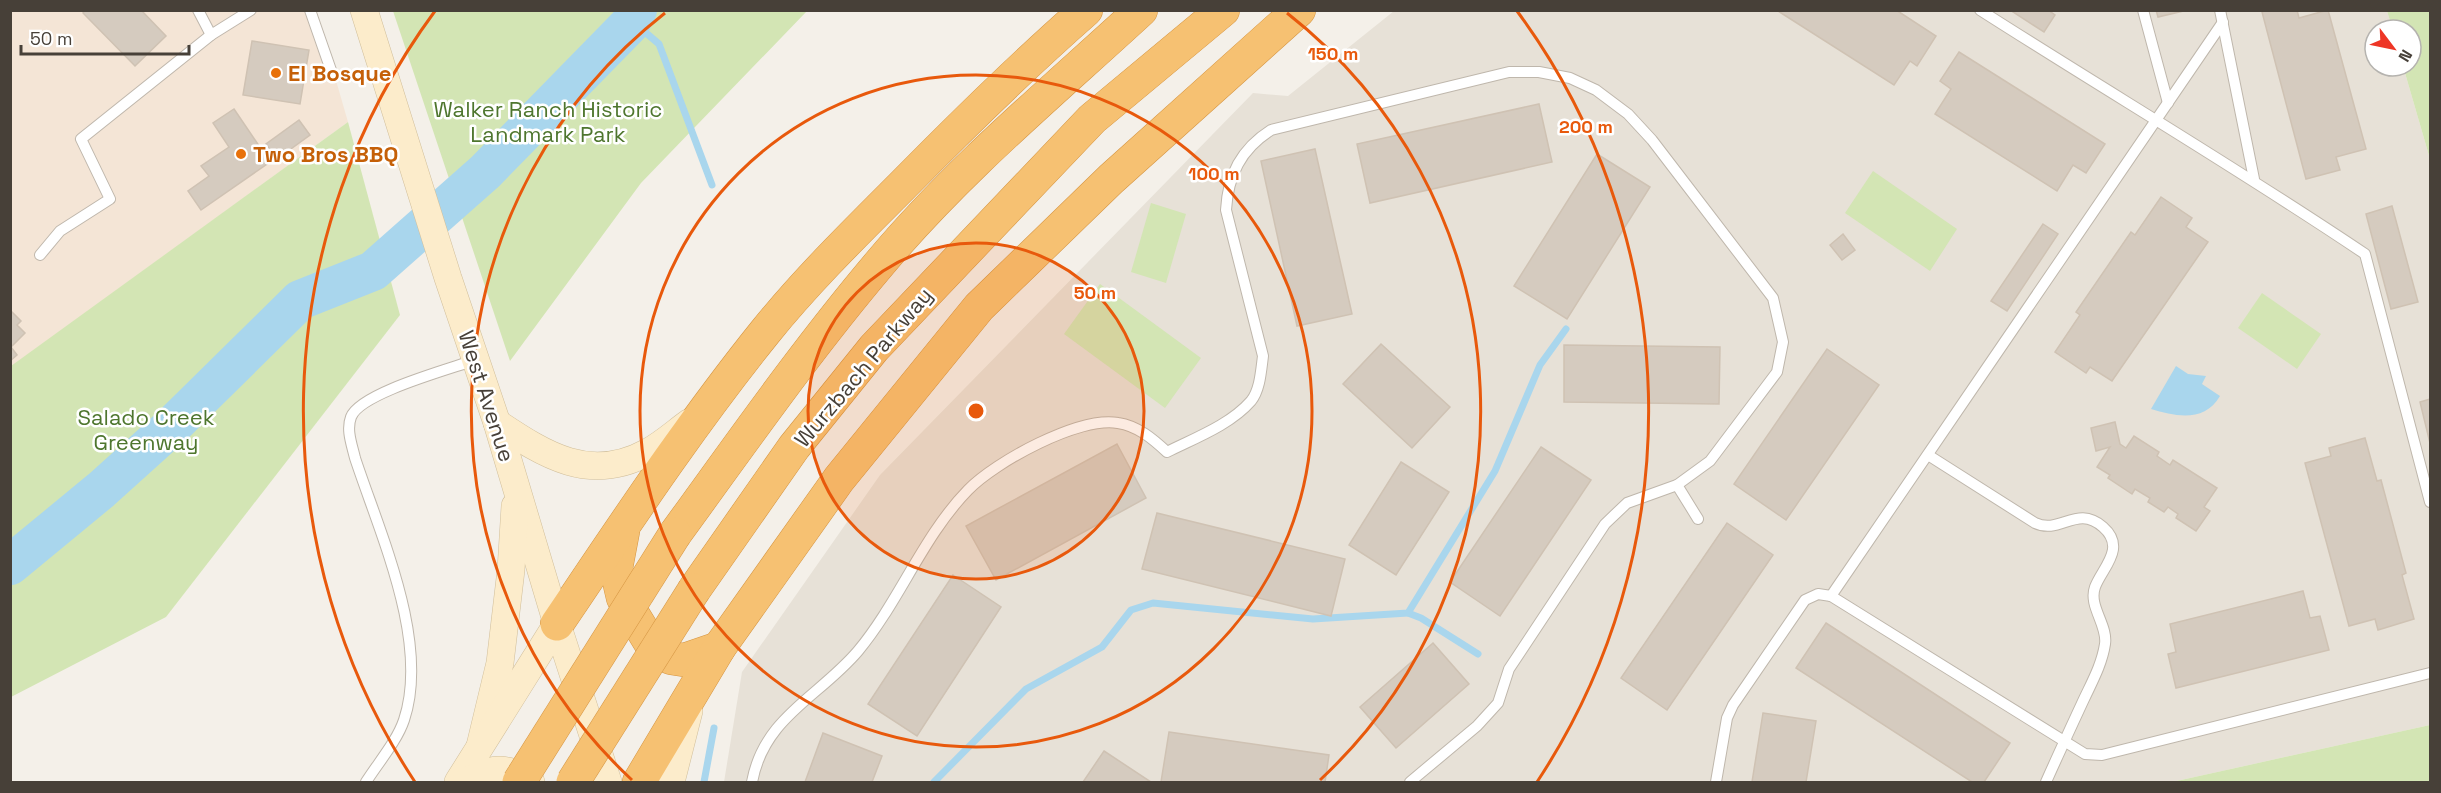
<svg xmlns="http://www.w3.org/2000/svg" width="2441" height="793" viewBox="0 0 2441 793" font-family="'Space Grotesk',sans-serif">
<style>
.residential{fill:#e7e1d7}
.commercial{fill:#f4e5d6}
.green{fill:#d3e5b4}
.water{fill:#a9d6ed}
.lines{fill:none;stroke-linecap:round;stroke-linejoin:round}
.stream{stroke:#a9d6ed;stroke-width:7}
.river{stroke:#a9d6ed;stroke-width:40}
.building{fill:#d5cbbf;stroke:#cfc2b3;stroke-width:1.5}
.service-casing{stroke:#bfb7ac;stroke-width:12}
.secondary-casing{stroke:#d1bf9b;stroke-width:28}
.motorway-casing{stroke:#d59542;stroke-width:34}
.service{stroke:#fff;stroke-width:10}
.secondary{stroke:#fceccb;stroke-width:27}
.motorway{stroke:#f6c172;stroke-width:33}
.motorway-bridge-casing{stroke:#d59542;stroke-width:34;stroke-linecap:butt}
.motorway-bridge{stroke:#f6c172;stroke-width:33}
.ring{fill:none;stroke:#e8590c;stroke-width:3}
.food-dot{fill:#e8710a;stroke:#fff;stroke-width:2}
.labels{text-anchor:middle;stroke-width:5;stroke-linejoin:round;paint-order:stroke}
.food-label{font-size:22px;font-weight:bold;fill:#c56008;stroke:#fff;text-anchor:start}
.park-label{font-size:22px;fill:#4e762e;stroke:#fff}
.street-label{font-size:22px;fill:#474038;stroke:#fff}
.centre{fill:#e8590c;stroke:#fff;stroke-width:3}
.ring-label{font-size:18px;text-anchor:middle;font-weight:bold;fill:#e8590c;stroke:#fff;stroke-width:5;stroke-linejoin:round;paint-order:stroke}
</style>
<rect width="100%" height="100%" fill="#f4f0e9"/>
<path class="residential" d="M 1394,11 L 2387,11 L 2393,30 L 2375,30 L 2375,66 L 2403,66 L 2430,159 L 2430,725 L 2172,782 L 724,782 L 742,672 L 880,475 L 1253,93 L 1288,96 Z"/>
<path class="commercial" d="M 11,11 L 316,11 L 348,122 L 11,367 Z"/>
<g class="green">
<path d="M 393,11 L 393,10 L 807,11 L 641,183 L 510,361 Z"/>
<path d="M 2387,11 L 2430,11 L 2430,159 L 2403,66 L 2411,66 L 2411,30 L 2393,30 Z"/>
<path d="M 348,122 L 400,315 L 166,617 L 11,697 L 11,366 Z"/>
<path d="M 1873,171 L 1957,229 L 1930,271 L 1845,213 Z"/>
<path d="M 1151,203 L 1186,214 L 1166,283 L 1131,272 Z"/>
<path d="M 1100,284 L 1201,358 L 1165,408 L 1064,334 Z"/>
<path d="M 2262,293 L 2321,334 L 2297,369 L 2238,328 Z"/>
<path d="M 2430,725 L 2430,782 L 2172,782 Z"/>
</g>
<path class="water" d="M 2176,366 L 2188,374 L 2206,376 L 2202,384 L 2220,396 C 2205,422 2177,417 2151,409 Z"/>
<g class="lines">
<g class="stream">
<path d="M 632,21 L 659,44 L 712,185"/>
<path d="M 1408,613 L 1421,618 L 1478,654"/>
<path d="M 704,782 L 714,728"/>
<path d="M 934,782 L 1026,689 L 1102,647 L 1131,610 L 1153,603 L 1313,619 L 1408,613 L 1495,471 L 1540,365 L 1566,329"/>
</g>
<path class="river" d="M 10,565 L 101,490 L 172,426 L 300,300 L 373,271 L 485,172 L 630,24 L 637,10"/>
</g>
<g class="building">
<path d="M 85,10 L 141,10 L 166,36 L 135,66 L 83,13 Z"/>
<path d="M 1896,10 L 1936,36 L 1917,66 L 1910,61 L 1894,85 L 1778,11 Z"/>
<path d="M 2010,10 L 2048,10 L 2055,15 L 2044,32 Z"/>
<path d="M 2156,10 L 2184,10 L 2184,11 L 2158,17 Z"/>
<path d="M 2267,10 L 2297,10 L 2299,18 L 2328,10 L 2366,149 L 2336,157 L 2340,170 L 2306,179 L 2262,12 Z"/>
<path d="M 252,41 L 309,50 L 300,104 L 243,95 Z"/>
<path d="M 1959,52 L 2105,144 L 2086,173 L 2073,165 L 2057,191 L 1935,114 L 1951,89 L 1940,81 Z"/>
<path d="M 1539,104 L 1552,162 L 1370,203 L 1357,144 Z"/>
<path d="M 234,109 L 270,162 L 201,210 L 188,191 L 209,176 L 201,166 L 229,147 L 213,123 Z"/>
<path d="M 299,120 L 310,135 L 277,159 L 266,144 Z"/>
<path d="M 1315,149 L 1352,314 L 1297,326 L 1261,161 Z"/>
<path d="M 1597,154 L 1650,187 L 1567,319 L 1514,286 Z"/>
<path d="M 2161,197 L 2192,218 L 2186,227 L 2208,242 L 2112,381 L 2090,367 L 2086,373 L 2055,352 L 2080,315 L 2076,312 L 2131,232 L 2135,235 Z"/>
<path d="M 2392,206 L 2418,302 L 2391,309 L 2366,214 Z"/>
<path d="M 2043,224 L 2058,234 L 2007,311 L 1991,301 Z"/>
<path d="M 1843,234 L 1855,250 L 1842,260 L 1830,245 Z"/>
<path d="M 10,310 L 21,321 L 17,325 L 25,333 L 11,347 L 17,355 L 10,361 Z"/>
<path d="M 1381,344 L 1450,407 L 1412,448 L 1343,384 Z"/>
<path d="M 1564,345 L 1720,347 L 1719,404 L 1564,402 Z"/>
<path d="M 1827,349 L 1879,385 L 1786,520 L 1734,484 Z"/>
<path d="M 2430,399 L 2430,443 L 2420,402 Z"/>
<path d="M 2115,422 L 2120,444 L 2126,448 L 2134,436 L 2159,452 L 2157,456 L 2170,465 L 2173,460 L 2217,488 L 2204,507 L 2210,511 L 2196,531 L 2176,518 L 2178,514 L 2168,507 L 2164,512 L 2148,502 L 2150,498 L 2135,489 L 2132,494 L 2108,478 L 2110,475 L 2097,467 L 2110,447 L 2096,451 L 2091,428 Z"/>
<path d="M 2365,438 L 2377,481 L 2381,480 L 2406,573 L 2402,575 L 2414,619 L 2378,630 L 2375,619 L 2349,626 L 2305,463 L 2331,456 L 2329,448 Z"/>
<path d="M 1117,444 L 1146,498 L 996,580 L 966,526 Z"/>
<path d="M 1541,447 L 1591,480 L 1500,616 L 1450,582 Z"/>
<path d="M 1401,462 L 1449,492 L 1396,575 L 1349,545 Z"/>
<path d="M 1157,513 L 1345,559 L 1331,616 L 1142,569 Z"/>
<path d="M 1727,523 L 1773,555 L 1667,710 L 1621,678 Z"/>
<path d="M 953,575 L 1001,607 L 917,736 L 868,704 Z"/>
<path d="M 2303,591 L 2310,618 L 2320,616 L 2329,650 L 2176,688 L 2168,654 L 2176,652 L 2170,624 Z"/>
<path d="M 1826,623 L 2010,743 L 1984,782 L 1972,782 L 1796,668 Z"/>
<path d="M 1433,643 L 1469,684 L 1396,748 L 1360,707 Z"/>
<path d="M 1763,713 L 1816,721 L 1806,782 L 1752,782 Z"/>
<path d="M 1169,732 L 1329,755 L 1325,782 L 1161,782 Z"/>
<path d="M 823,733 L 882,756 L 872,782 L 805,782 Z"/>
<path d="M 1104,751 L 1151,782 L 1083,782 Z"/>
</g>
<g class="lines">
<defs>
<g id="service">
<path d="M 198,10 L 211,35"/>
<path d="M 310,10 L 333,76"/>
<path d="M 1980,10 C 2108,92 2239,169 2365,254 L 2430,502"/>
<path d="M 2143,10 L 2168,103"/>
<path d="M 2220,10 L 2254,179"/>
<path d="M 40,255 L 60,231 L 110,199 L 81,139 L 211,35 L 251,10"/>
<path d="M 1928,455 L 2035,523 C 2060,535 2077,504 2103,527 C 2127,548 2102,568 2095,587 C 2088,606 2108,625 2105,644 C 2102,664 2092,682 2084,699 C 2071,727 2058,755 2046,782"/>
<path d="M 1677,485 L 1698,519"/>
<path d="M 1831,596 L 2223,22"/>
<path d="M 366,782 C 378,763 397,741 404,720 C 430,642 380,534 355,458 C 352,445 346,430 351,417 C 360,393 450,369 475,360"/>
<path d="M 752,782 C 764,717 819,697 858,651 C 899,602 923,536 968,490 C 995,462 1079,416 1118,423 C 1138,426 1153,439 1167,452 C 1195,438 1230,425 1251,401 C 1260,390 1261,371 1263,356 L 1226,210 C 1228,175 1241,149 1271,130 L 1509,72 L 1539,72 L 1570,78 L 1596,90 L 1628,114 L 1652,140 L 1773,298 L 1783,342 L 1777,372 L 1710,461 L 1677,485 L 1627,503 L 1605,524 L 1509,669 L 1498,703 L 1477,726 L 1410,782"/>
<path d="M 1716,782 L 1727,718 L 1733,705 L 1805,600 L 1818,594 L 1831,596 L 2085,754 L 2102,755 L 2430,673"/>
</g>
<g id="secondary">
<path d="M 364,10 L 448,278 L 497,423 L 557,624 L 608,782"/>
<path d="M 497,423 C 545,455 590,484 648,452 C 663,444 676,432 690,422"/>
<path d="M 480,746 L 500,663 L 511,570 L 515,506"/>
<path d="M 458,782 L 557,624"/>
<path d="M 466,782 C 492,767 505,765 531,782"/>
<path d="M 671,782 L 689,711"/>
</g>
<g id="motorway">
<path d="M 623,531 L 616,568 L 623,598 L 654,649 L 671,658 L 684,660 L 719,648"/>
<path d="M 675,534 C 742,442 807,349 880,263 C 958,170 1052,92 1141,10"/>
<path d="M 694,590 L 794,447 L 874,348 L 1092,119 L 1223,10"/>
<path d="M 557,624 C 624,525 690,425 765,332 C 807,280 855,233 902,186 C 962,125 1022,66 1086,10"/>
<path d="M 639,782 L 719,648 L 839,479 L 979,307 L 1111,179 L 1299,10"/>
</g>
</defs>
<use href="#service" class="service-casing"/>
<use href="#secondary" class="secondary-casing"/>
<use href="#motorway" class="motorway-casing"/>
<use href="#service" class="service"/>
<use href="#secondary" class="secondary"/>
<use href="#motorway" class="motorway"/>
<defs>
<g id="motorway-bridge">
<path d="M 519,782 L 675,534"/>
<path d="M 573,782 L 694,590"/>
</g>
</defs>
<use href="#motorway-bridge" class="motorway-bridge-casing"/>
<use href="#motorway-bridge" class="motorway-bridge"/>
</g>
<circle cx="976" cy="411" r="168" fill="#e8590c" fill-opacity=".12"/>
<g class="ring">
<circle cx="976" cy="411" r="168"/>
<circle cx="976" cy="411" r="336"/>
<path d="M632 780A505 505 0 0 1 665 13M1287 13A505 505 0 0 1 1320 780"/>
<path d="M415 782A673 673 0 0 1 435 11M1517 11A673 673 0 0 1 1537 782"/>
</g>
<g class="food-dot">
<circle cx="276" cy="73" r="6"/>
<circle cx="241" cy="154" r="6"/>
</g>
<g class="labels">
<g class="food-label">
<text x="288" y="81">El Bosque</text>
<text x="253" y="162">Two Bros BBQ</text>
</g>
<g class="park-label">
<text x="548" y="117">Walker Ranch Historic<tspan x="548" dy="25">Landmark Park</tspan></text>
<text x="146" y="425">Salado Creek<tspan x="146" dy="25">Greenway</tspan></text>
</g>
<g class="street-label">
<text transform="translate(863 367) rotate(-50)" y="8">Wurzbach Parkway</text>
<text transform="translate(487 396) rotate(72)" y="8">West Avenue</text>
</g>
</g>
<circle cx="976" cy="411" r="9" class="centre"/>
<g class="ring-label">
<text x="1333" y="60">150 m</text>
<text x="1586" y="133">200 m</text>
<text x="1214" y="180">100 m</text>
<text x="1095" y="299">50 m</text>
</g>
<rect width="2441" height="793" fill="none" stroke="#474038" stroke-width="24"/>
<g transform="translate(2393 48) rotate(122)"><circle r="28" fill="#ffffff" stroke="#b5b3af" stroke-width="1.5"/>
<path d="M0-4.5L10 22L0 15L-10 22Z" fill="#ee3626"/>
<text y="-9" font-size="16" font-weight="bold" text-anchor="middle" fill="#474038">N</text>
</g>
<path d="M21 45v9h168v-9" fill="none" stroke="#474038" stroke-width="3"/>
<text x="30" y="45" font-size="18" fill="#474038" stroke="#ffffff" stroke-width="4.5" paint-order="stroke">50 m</text>
</svg>
